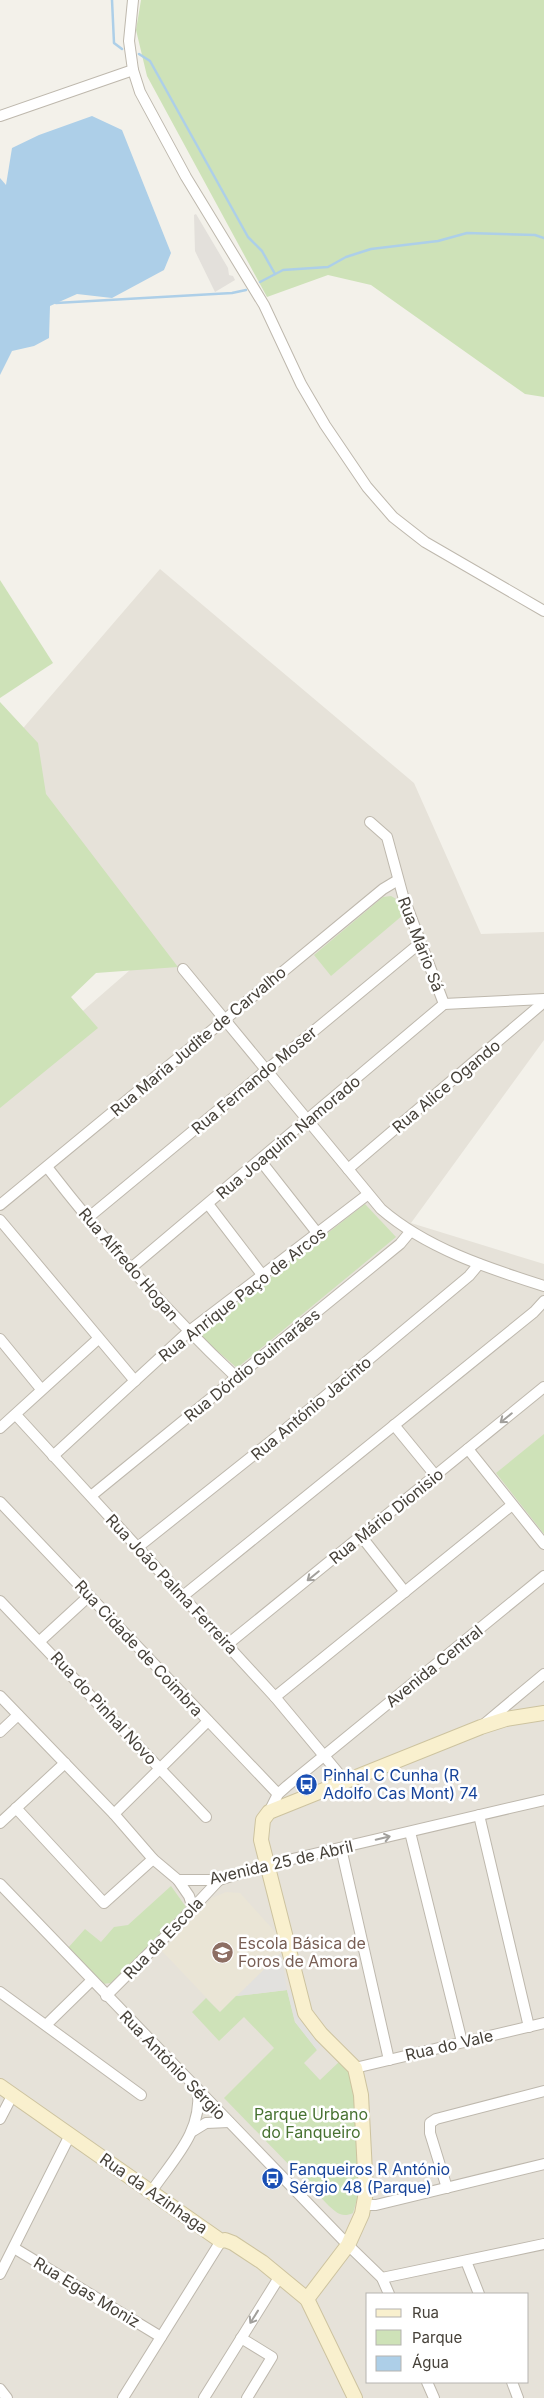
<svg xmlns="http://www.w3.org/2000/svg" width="544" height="2398" viewBox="0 0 544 2398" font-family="Inter,sans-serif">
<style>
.residential{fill:#e6e2d9;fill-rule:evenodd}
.industrial{fill:#e3e0db}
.education{fill:#eae5d6}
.green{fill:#cee2b8}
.parking{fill:#e2e1de}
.water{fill:#adcfe8}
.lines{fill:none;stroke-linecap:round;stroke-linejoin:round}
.stream{stroke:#adcfe8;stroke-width:2.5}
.street-casing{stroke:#beb8ad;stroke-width:12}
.secondary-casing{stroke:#cdc39f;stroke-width:16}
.street{stroke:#fff;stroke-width:10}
.secondary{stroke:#f9f0ce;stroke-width:14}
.oneway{stroke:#a2a09c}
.labels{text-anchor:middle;stroke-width:5;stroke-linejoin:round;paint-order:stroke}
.street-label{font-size:16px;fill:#464139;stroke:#fff}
.transit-label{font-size:16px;fill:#164399;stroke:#fff;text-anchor:start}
.education-label{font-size:16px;fill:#785e54;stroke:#fff;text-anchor:start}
.park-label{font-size:16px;fill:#487232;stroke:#fff}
</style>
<rect width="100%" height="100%" fill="#f3f1ea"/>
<path class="residential" d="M 160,569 L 414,783 L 481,934 L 544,932 L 544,1040 L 411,1223 L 544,1264 L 544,2398 L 0,2398 L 0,1083 L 153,950 L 0,755 ZM 368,2294 L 528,2294 L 528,2382 L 368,2382 Z"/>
<path class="industrial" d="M 196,214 L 228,268 L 229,275 L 233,276 L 235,280 L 215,292 L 195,251 L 194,215 Z"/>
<path class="education" d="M 226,1892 L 240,1893 L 277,1934 L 281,1953 L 220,2012 L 162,1951 L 212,1898 Z"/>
<g class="green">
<path d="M 141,0 L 544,0 L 544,397 L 525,394 L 371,285 L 328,275 L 267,297 L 147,76 L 136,30 Z"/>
<path d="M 0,580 L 53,663 L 0,698 Z"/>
<path d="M 0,702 L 38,743 L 46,794 L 178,967 L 96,973 L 71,997 L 98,1028 L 0,1108 Z"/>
<path d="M 391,896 L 398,900 L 403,915 L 331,976 L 314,955 L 383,897 Z"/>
<path d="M 365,1204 L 396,1237 L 237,1368 L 198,1334 Z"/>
<path d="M 544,1434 L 544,1534 L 496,1473 Z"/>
<path d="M 171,1886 L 186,1907 L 111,1983 L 102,1984 L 67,1949 L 85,1929 L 101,1942 L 114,1927 L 128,1925 Z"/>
<path d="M 287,1990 L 295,2022 L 317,2050 L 304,2063 L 320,2080 L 340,2061 L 351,2073 L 355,2094 L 359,2192 L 353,2213 C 342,2218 337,2213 329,2206 L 224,2098 L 274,2048 L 244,2017 L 219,2041 L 192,2012 L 206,1998 L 220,2012 L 236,1996 Z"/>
</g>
<path class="parking" d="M 281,1953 L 287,1990 L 294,1989 L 301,2020 L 323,2046 L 317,2050 L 295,2022 L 287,1990 L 237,1996 Z"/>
<path class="water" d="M 92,116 L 122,130 L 171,253 L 164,270 L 112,298 L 77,294 L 50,306 L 49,338 L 34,346 L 12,351 L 0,375 L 0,178 L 6,185 L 12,148 L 39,135 Z"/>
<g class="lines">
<g class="stream">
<path d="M 112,0 L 114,43 L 122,49"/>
<path d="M 139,54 L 150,61 L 248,237 L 262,251 L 275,274"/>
<path d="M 260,282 L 283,270 L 328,267 L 346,257 L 371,249 L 438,241 L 467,233 L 535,235 L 544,238"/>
<path d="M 56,303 L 232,293 L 246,290"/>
</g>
<defs>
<g id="street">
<path d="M 133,0 L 129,41 L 133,70 L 140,92 L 186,177 L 264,305 L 301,384 L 325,425 L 367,487 L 393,517 L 425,542 L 544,611"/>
<path d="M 0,116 L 133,70"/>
<path d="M 370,822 L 387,837 L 403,896 L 444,1004"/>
<path d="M 183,969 L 381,1209 C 426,1248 487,1268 544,1286"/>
<path d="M 444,1004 L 544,999"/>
<path d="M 260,1160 L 318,1234"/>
<path d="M 47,1167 C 105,1242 168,1313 237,1378"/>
<path d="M 348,1169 L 544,1002"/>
<path d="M 208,1204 L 263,1276"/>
<path d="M 0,1205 L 383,889 L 398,880"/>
<path d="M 89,1217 L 420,943"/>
<path d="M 0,1220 L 135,1381"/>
<path d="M 131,1268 L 444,1004"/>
<path d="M 0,1339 L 41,1389"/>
<path d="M 16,1415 L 275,1697 L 345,1781"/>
<path d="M 394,1425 L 435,1475"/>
<path d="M 0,1428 L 98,1339"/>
<path d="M 468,1449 L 544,1544"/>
<path d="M 53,1456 L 188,1332 L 367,1195"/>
<path d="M 91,1496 L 400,1244 L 410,1232"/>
<path d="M 0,1502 L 278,1794"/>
<path d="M 361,1536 L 405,1592"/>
<path d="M 138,1547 L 270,1442 L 469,1276 L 479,1264"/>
<path d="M 183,1596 L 534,1312 L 544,1301"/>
<path d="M 0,1601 L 206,1817"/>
<path d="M 40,1641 L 89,1596"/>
<path d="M 228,1644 L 544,1387"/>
<path d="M 0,1696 L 114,1814 L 153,1859 L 178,1880 L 189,1896 L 193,1908"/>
<path d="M 275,1697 L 512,1505"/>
<path d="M 483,1725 L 544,1674"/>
<path d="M 0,1732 L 18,1715"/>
<path d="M 16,1808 L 104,1903 L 153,1859"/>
<path d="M 269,1812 L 278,1794 L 287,1786 L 544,1576"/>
<path d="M 114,1814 L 208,1721"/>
<path d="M 479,1815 L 529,2027"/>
<path d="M 0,1823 L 65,1763"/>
<path d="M 410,1832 L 462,2042"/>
<path d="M 341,1848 L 389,2060"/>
<path d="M 178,1880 L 219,1880 L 267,1865 L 544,1800"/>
<path d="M 0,1884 L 348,2245 L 382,2278 L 389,2294"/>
<path d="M 0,1992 L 141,2095"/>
<path d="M 106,1996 L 177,1925 L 219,1880"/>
<path d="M 46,2025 L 91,1981"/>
<path d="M 355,2068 L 544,2023"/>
<path d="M 0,2119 L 12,2096"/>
<path d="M 193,2131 L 206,2123 L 229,2122"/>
<path d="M 447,2188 L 430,2133 L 430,2123 L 436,2119 L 544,2091"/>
<path d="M 151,2192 C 174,2158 202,2133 198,2090"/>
<path d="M 364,2205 L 376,2205 L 544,2164"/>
<path d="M 14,2248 L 161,2337"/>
<path d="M 466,2261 L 479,2294"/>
<path d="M 0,2274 L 70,2135"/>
<path d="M 382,2278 L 544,2244"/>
<path d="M 241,2338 L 272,2357 L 247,2398"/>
<path d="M 427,2382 L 434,2398"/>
<path d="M 512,2382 L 518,2398"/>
<path d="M 0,2389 L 7,2398"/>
<path d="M 123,2398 L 221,2241"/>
<path d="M 204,2398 L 280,2276"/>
</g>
<g id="secondary">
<path d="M 0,2086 L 221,2241 L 225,2240 L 233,2243 L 262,2262 L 307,2299 L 355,2398"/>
<path d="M 307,2299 L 348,2245 L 362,2214 L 366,2192 L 361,2095 L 355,2068 L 321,2034 L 305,2013 L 261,1840 L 263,1820 L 269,1812 L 481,1727 L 506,1719 L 544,1713"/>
</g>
</defs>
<use href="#street" class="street-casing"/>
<use href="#secondary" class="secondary-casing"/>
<use href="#street" class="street"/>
<use href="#secondary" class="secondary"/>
</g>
<defs><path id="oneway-shaft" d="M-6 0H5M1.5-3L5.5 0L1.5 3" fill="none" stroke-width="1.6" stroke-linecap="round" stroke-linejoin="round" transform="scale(1.25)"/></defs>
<g class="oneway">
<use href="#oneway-shaft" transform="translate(506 1418) rotate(141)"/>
<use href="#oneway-shaft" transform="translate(313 1576) rotate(141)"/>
<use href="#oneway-shaft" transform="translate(383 1838) rotate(-13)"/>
<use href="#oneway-shaft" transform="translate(254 2317) rotate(122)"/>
</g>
<defs>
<symbol id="bus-disc" viewBox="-11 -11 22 22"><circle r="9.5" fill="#1a4fb4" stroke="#fff"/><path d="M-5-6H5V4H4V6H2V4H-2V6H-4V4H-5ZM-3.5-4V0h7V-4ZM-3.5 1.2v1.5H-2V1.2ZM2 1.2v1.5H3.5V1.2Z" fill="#fff"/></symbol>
<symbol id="school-disc" viewBox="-11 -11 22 22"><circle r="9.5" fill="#8d6e63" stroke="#fff"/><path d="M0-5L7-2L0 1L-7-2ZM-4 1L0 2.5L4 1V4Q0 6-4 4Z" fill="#fff"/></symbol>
</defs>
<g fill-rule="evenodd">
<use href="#bus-disc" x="294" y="1772" width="25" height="25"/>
<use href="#school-disc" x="210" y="1940" width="25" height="25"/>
<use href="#bus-disc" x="260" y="2166" width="25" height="25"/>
</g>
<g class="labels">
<g class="street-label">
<text transform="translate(421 944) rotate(69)" y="6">Rua Mário Sá</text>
<text transform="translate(198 1041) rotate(-40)" y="6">Rua Maria Judite de Carvalho</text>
<text transform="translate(254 1080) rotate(-40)" y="6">Rua Fernando Moser</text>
<text transform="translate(446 1086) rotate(-40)" y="6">Rua Alice Ogando</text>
<text transform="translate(288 1137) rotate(-40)" y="6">Rua Joaquim Namorado</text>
<text transform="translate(129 1264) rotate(49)" y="6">Rua Alfredo Hogan</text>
<text transform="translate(242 1294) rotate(-38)" y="6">Rua Anrique Paço de Arcos</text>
<text transform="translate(252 1365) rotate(-39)" y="6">Rua Dórdio Guimarães</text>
<text transform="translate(311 1408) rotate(-40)" y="6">Rua António Jacinto</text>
<text transform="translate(386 1516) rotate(-39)" y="6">Rua Mário Dionisio</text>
<text transform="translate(172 1584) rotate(47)" y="6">Rua João Palma Ferreira</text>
<text transform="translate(139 1648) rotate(47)" y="6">Rua Cidade de Coimbra</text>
<text transform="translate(434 1666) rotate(-39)" y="6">Avenida Central</text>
<text transform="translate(104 1708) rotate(47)" y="6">Rua do Pinhal Novo</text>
<text transform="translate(281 1862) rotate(-13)" y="6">Avenida 25 de Abril</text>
<text transform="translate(163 1938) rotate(-46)" y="6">Rua da Escola</text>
<text transform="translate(449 2045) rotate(-13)" y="6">Rua do Vale</text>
<text transform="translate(173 2065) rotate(46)" y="6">Rua António Sérgio</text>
<text transform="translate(154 2193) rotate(35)" y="6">Rua da Azinhaga</text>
<text transform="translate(87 2292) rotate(31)" y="6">Rua Egas Moniz</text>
</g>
<g class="transit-label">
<text x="323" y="1781">Pinhal C Cunha (R<tspan x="323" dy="18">Adolfo Cas Mont) 74</tspan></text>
<text x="289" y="2175">Fanqueiros R António<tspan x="289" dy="18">Sérgio 48 (Parque)</tspan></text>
</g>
<g class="education-label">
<text x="238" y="1949">Escola Básica de<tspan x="238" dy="18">Foros de Amora</tspan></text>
</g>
<g class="park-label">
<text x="311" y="2120">Parque Urbano<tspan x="311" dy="18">do Fanqueiro</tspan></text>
</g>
</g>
<rect x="366" y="2293" width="162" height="90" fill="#ffffff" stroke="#b5b3b0"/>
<rect x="376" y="2309" width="25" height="8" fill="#f9f0ce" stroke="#b5b3b0"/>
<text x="412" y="2318" font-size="15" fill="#464139">Rua</text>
<rect x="376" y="2330" width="25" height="15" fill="#cee2b8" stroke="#b5b3b0"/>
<text x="412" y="2343" font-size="15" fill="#464139">Parque</text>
<rect x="376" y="2356" width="25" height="15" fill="#adcfe8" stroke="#b5b3b0"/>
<text x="412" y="2368" font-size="15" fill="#464139">Água</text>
</svg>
